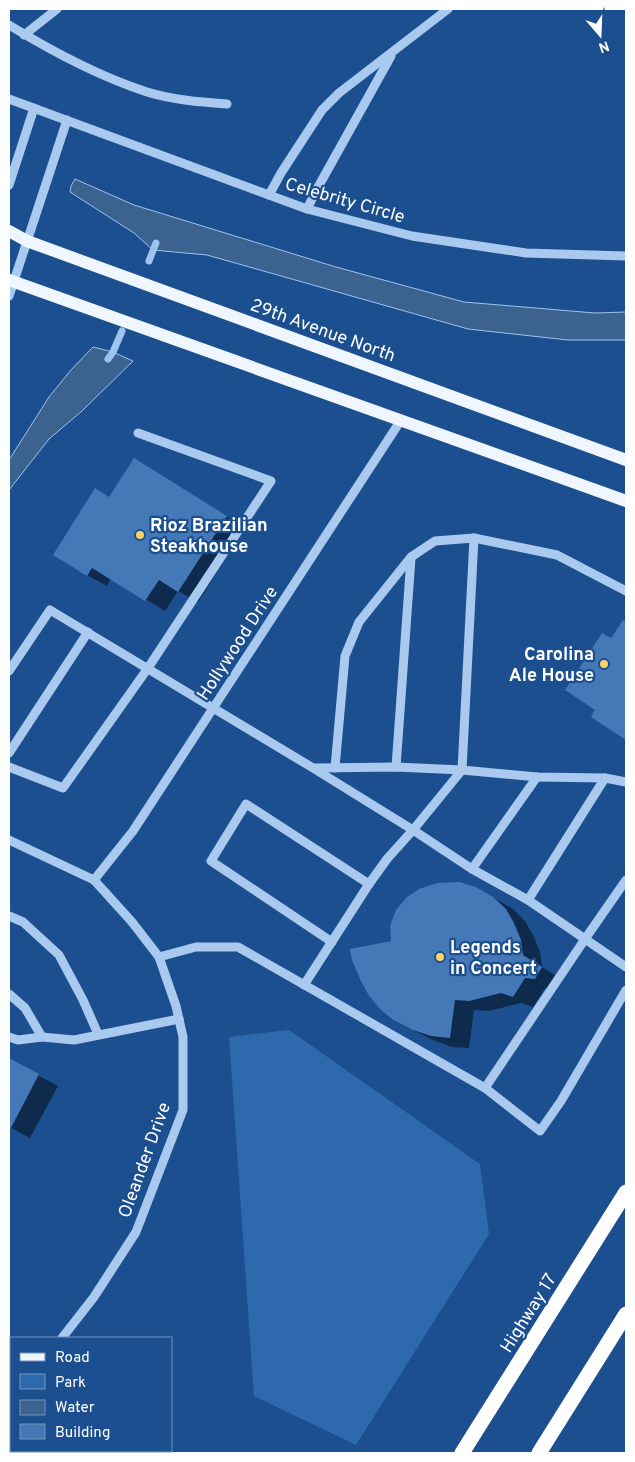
<svg xmlns="http://www.w3.org/2000/svg" width="635" height="1462" viewBox="0 0 635 1462" font-family="Overpass,sans-serif">
<style>
.green{fill:#2e69ad}
.water{fill:#3c6290;stroke:#9cc4f0}
.shadow{fill:#0007}
.lines{fill:none;stroke-linecap:round;stroke-linejoin:round}
.stream{stroke:#9cc4f0;stroke-width:7}
.building{fill:#4478b7}
.minor{stroke:#a9c9ee;stroke-width:9}
.major{stroke:#f0f6ff;stroke-width:12}
.highway{stroke:#fff;stroke-width:15}
.poi-dot{fill:#ffd166;stroke:#1b4f8f;stroke-width:2}
.labels{text-anchor:middle;stroke-width:4.5;stroke-linejoin:round;paint-order:stroke}
.street-label{font-size:18px;fill:#fff;stroke:#1b4f8f}
.poi-label{font-size:18px;font-weight:bold;fill:#fff;stroke:#1b4f8f;text-anchor:start}
</style>
<rect width="100%" height="100%" fill="#1b4f8f"/>
<path class="green" d="M 289,1030 L 480,1164 L 489,1234 L 356,1445 L 254,1396 L 229,1037 Z"/>
<g class="water">
<path d="M 75,179 L 134,205 L 336,267 L 464,302 L 595,313 L 626,312 L 626,340 L 568,340 L 468,329 L 207,255 L 153,250 L 134,233 L 70,192 L 71,186 Z"/>
<path d="M 93,347 L 113,352 L 133,361 L 82,411 L 49,439 L 9,490 L 9,460 L 49,397 L 71,370 Z"/>
</g>
<g class="shadow">
<path d="M 153,471 L 245,528 L 198,602 L 178,591 L 165,611 L 111,578 L 107,586 L 87,575 L 109,498 Z"/>
<path d="M 623,621 L 626,623 L 626,738 L 592,717 L 597,709 L 611,639 Z"/>
<path d="M 476,888 L 513,909 L 525,921 L 533,935 L 540,952 L 542,967 L 561,979 L 555,989 L 545,988 L 533,1007 L 521,1003 L 489,1011 L 474,1010 L 469,1048 L 452,1047 L 433,1040 L 413,1030 L 392,942 Z"/>
<path d="M 9,1060 L 58,1086 L 30,1138 L 9,1127 Z"/>
</g>
<g class="lines">
<g class="stream">
<path d="M 149,261 L 156,243"/>
<path d="M 108,359 L 113,352 L 122,331"/>
</g>
</g>
<g class="building">
<path d="M 134,458 L 227,516 L 178,592 L 159,580 L 145,601 L 92,568 L 87,576 L 53,555 L 95,488 L 109,497 Z"/>
<path d="M 623,620 L 626,622 L 626,740 L 591,717 L 595,710 L 565,690 L 602,633 L 611,638 Z"/>
<path d="M 459,882 L 476,887 L 493,897 L 506,909 L 514,923 L 521,940 L 523,955 L 542,967 L 535,979 L 525,978 L 513,997 L 501,993 L 469,1001 L 455,1000 L 450,1038 L 431,1036 L 413,1030 L 392,1019 L 379,1008 L 368,994 L 361,981 L 352,960 L 350,949 L 391,941 L 390,926 L 396,910 L 407,897 L 419,889 L 437,883 Z"/>
<path d="M 9,1058 L 39,1074 L 11,1128 L 9,1127 Z"/>
</g>
<g class="lines">
<g class="minor">
<path d="M 9,25 C 53,52 98,76 147,92 C 173,100 200,102 227,104"/>
<path d="M 24,35 L 57,9"/>
<path d="M 9,99 L 307,209 L 412,236 L 526,253 L 626,256"/>
<path d="M 9,185 L 34,108"/>
<path d="M 269,195 L 281,173 L 322,110 L 339,93 L 448,9"/>
<path d="M 307,209 L 317,189 L 391,56"/>
<path d="M 9,296 L 67,120"/>
<path d="M 9,671 L 50,610 L 313,768 L 413,830 L 472,869 L 528,900 L 626,967"/>
<path d="M 9,753 L 88,632"/>
<path d="M 9,767 L 63,788 L 148,668 L 271,481 L 138,433"/>
<path d="M 396,767 L 411,558"/>
<path d="M 315,768 L 396,767 L 462,770 L 537,777 L 605,778 L 626,782"/>
<path d="M 335,768 L 345,656 L 359,622 L 411,557 L 435,541 L 474,538 L 557,555 L 626,591"/>
<path d="M 9,840 L 94,880 L 132,922 L 159,957 L 176,1006 L 183,1037 L 183,1110 L 136,1232 L 94,1297 L 62,1338"/>
<path d="M 472,869 L 537,777"/>
<path d="M 94,880 L 133,831 L 401,420"/>
<path d="M 528,900 L 605,778"/>
<path d="M 9,916 L 23,922 L 59,955 L 83,1000 L 98,1034"/>
<path d="M 332,942 L 211,861 L 246,804 L 369,884"/>
<path d="M 159,957 L 196,947 L 238,947 L 485,1088 L 540,1131 L 561,1101 L 626,990"/>
<path d="M 304,985 L 369,884 L 387,859 L 413,830 L 462,770 L 474,538"/>
<path d="M 9,994 L 25,1008 L 42,1037 L 74,1040 L 179,1019"/>
<path d="M 9,1037 L 18,1040 L 42,1037"/>
<path d="M 485,1088 L 585,939 L 626,880"/>
<path d="M 9,1405 L 11,1402"/>
</g>
<g class="major">
<path d="M 9,231 L 27,241 L 626,460"/>
<path d="M 9,280 L 626,501"/>
</g>
<g class="highway">
<path d="M 462,1453 L 626,1192"/>
<path d="M 539,1453 L 626,1314"/>
</g>
</g>
<g class="poi-dot">
<circle cx="140" cy="535" r="5"/>
<circle cx="604" cy="664" r="5"/>
<circle cx="440" cy="957" r="5"/>
</g>
<g class="labels">
<g class="street-label">
<text transform="translate(345 200) rotate(16)" y="6">Celebrity Circle</text>
<text transform="translate(323 330) rotate(20)" y="6">29th Avenue North</text>
<text transform="translate(237 643) rotate(-57)" y="6">Hollywood Drive</text>
<text transform="translate(144 1160) rotate(-70)" y="6">Oleander Drive</text>
<text transform="translate(528 1313) rotate(-58)" y="6">Highway 17</text>
</g>
<g class="poi-label">
<text x="150" y="531">Rioz Brazilian<tspan x="150" dy="21">Steakhouse</tspan></text>
<text x="594" y="660" text-anchor="end">Carolina<tspan x="594" dy="21">Ale House</tspan></text>
<text x="450" y="953">Legends<tspan x="450" dy="21">in Concert</tspan></text>
</g>
</g>
<rect width="635" height="1462" fill="none" stroke="#ffffff" stroke-width="20"/>
<rect x="10" y="1337" width="162" height="115" fill="#1b4f8f" stroke="#7695bc"/>
<rect x="20" y="1353" width="25" height="8" fill="#f0f6ff" stroke="#7695bc"/>
<text x="55" y="1362" font-size="15" fill="#ffffff">Road</text>
<rect x="20" y="1374" width="25" height="15" fill="#2e69ad" stroke="#7695bc"/>
<text x="55" y="1387" font-size="15" fill="#ffffff">Park</text>
<rect x="20" y="1400" width="25" height="15" fill="#3c6290" stroke="#7695bc"/>
<text x="55" y="1412" font-size="15" fill="#ffffff">Water</text>
<rect x="20" y="1424" width="25" height="15" fill="#4478b7" stroke="#7695bc"/>
<text x="55" y="1437" font-size="15" fill="#ffffff">Building</text>
<g transform="translate(600 35) rotate(161)" stroke="#1b4f8f" stroke-width="4" paint-order="stroke">
<path d="M0-4L9 19L0 12L-9 19Z" fill="#ffffff"/>
<text y="-8" font-size="14" font-weight="bold" text-anchor="middle" fill="#ffffff">N</text>
</g>
</svg>
